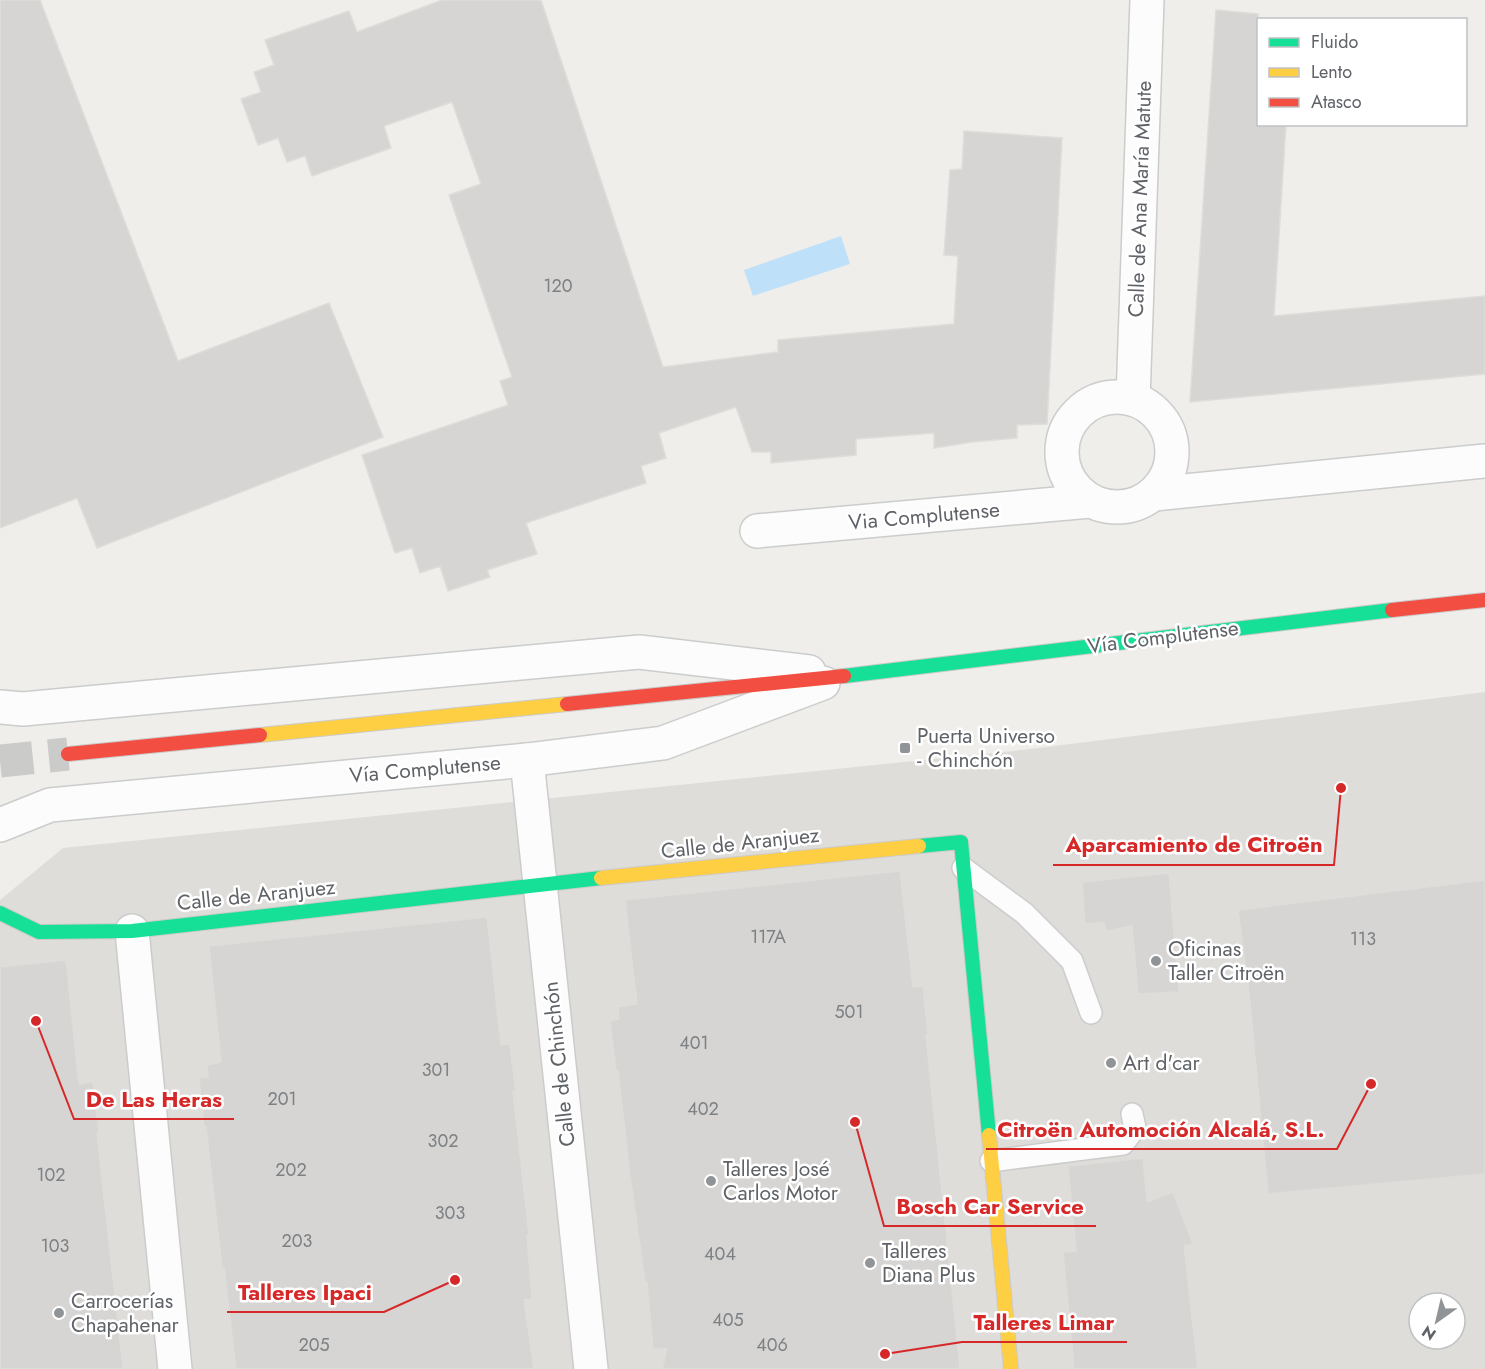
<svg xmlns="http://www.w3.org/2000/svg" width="1485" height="1369" viewBox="0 0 1485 1369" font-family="Jost,sans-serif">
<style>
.industrial{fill:#dfddda;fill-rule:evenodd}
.water{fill:#bfe0f9}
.building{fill:#d6d5d3;stroke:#deddd9;stroke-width:1.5}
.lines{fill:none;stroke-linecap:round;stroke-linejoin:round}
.primary-tunnel{stroke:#cbcbca;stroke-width:33;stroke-dasharray:33 16;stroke-linecap:butt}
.lane-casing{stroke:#cbcccc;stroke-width:24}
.street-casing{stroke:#cbcccc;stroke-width:36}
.fast-casing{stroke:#cacacb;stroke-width:16}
.slow-casing{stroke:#cacacb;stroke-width:16}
.jam-casing{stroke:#cacacb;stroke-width:16}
.lane{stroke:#fdfcfc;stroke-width:21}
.street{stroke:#fdfcfc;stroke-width:33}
.fast{stroke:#16e098;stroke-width:14}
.slow{stroke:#ffcf43;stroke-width:14}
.jam{stroke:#f24e42;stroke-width:14}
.poi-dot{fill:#919496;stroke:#fff;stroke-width:2}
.labels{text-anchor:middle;stroke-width:5;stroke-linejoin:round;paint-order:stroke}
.number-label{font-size:18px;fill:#7e8184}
.street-label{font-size:21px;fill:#5f6368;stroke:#fff}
.poi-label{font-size:21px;fill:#5f6368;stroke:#fff;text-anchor:start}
.leader{fill:none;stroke:#d62828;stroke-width:2}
.callout-dot{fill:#d62828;stroke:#fff;stroke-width:2}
.callout-label{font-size:22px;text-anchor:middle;font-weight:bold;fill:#d62828;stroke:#fff;stroke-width:5;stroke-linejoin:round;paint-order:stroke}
</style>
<rect width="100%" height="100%" fill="#efeeea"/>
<path class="industrial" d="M 1485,692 L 1485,1369 L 0,1369 L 0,900 L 63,848 L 1022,750 ZM 1419,1303 L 1455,1303 L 1455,1339 L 1419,1339 Z"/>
<path class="water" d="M 841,236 L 850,264 L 753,296 L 744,270 Z"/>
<g class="building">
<path d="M 0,0 L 40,0 L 178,361 L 329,303 L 383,437 L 97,548 L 77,498 L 0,528 Z"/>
<path d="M 442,0 L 541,0 L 663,367 L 778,352 L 778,340 L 954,324 L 958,256 L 944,255 L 950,170 L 962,169 L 964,131 L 1062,138 L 1047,424 L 1017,425 L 1017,438 L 972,442 L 934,448 L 934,433 L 856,439 L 856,455 L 771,463 L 771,452 L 752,452 L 736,407 L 659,433 L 666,458 L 641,466 L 646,483 L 526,523 L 537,554 L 487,570 L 490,577 L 448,591 L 440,566 L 420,573 L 412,548 L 395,553 L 362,455 L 508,405 L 500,381 L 512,377 L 449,195 L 481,184 L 452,102 L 384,126 L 391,148 L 312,176 L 305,156 L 287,162 L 278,138 L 258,145 L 241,99 L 261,92 L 254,72 L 274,65 L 265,40 L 349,11 L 357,32 Z"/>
<path d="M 1216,10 L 1258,14 L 1258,124 L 1286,124 L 1274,316 L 1485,296 L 1485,374 L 1190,402 Z"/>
<path d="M 900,871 L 913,987 L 923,986 L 928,1035 L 926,1035 L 960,1369 L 662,1369 L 667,1349 L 653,1349 L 647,1282 L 645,1282 L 630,1176 L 618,1071 L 616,1071 L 610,1021 L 619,1019 L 618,1007 L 637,1004 L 625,900 Z"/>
<path d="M 1169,873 L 1179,992 L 1138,994 L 1132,926 L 1106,931 L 1104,922 L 1085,924 L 1082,882 Z"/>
<path d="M 1485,880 L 1485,1174 L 1268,1194 L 1249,993 L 1238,910 Z"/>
<path d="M 487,917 L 501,1045 L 510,1044 L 516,1092 L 513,1092 L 529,1234 L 527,1235 L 532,1299 L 524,1300 L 534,1369 L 236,1369 L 224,1268 L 222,1269 L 206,1127 L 204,1127 L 199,1078 L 208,1077 L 207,1065 L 221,1062 L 209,946 Z"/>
<path d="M 66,960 L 79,1084 L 93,1082 L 99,1133 L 97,1133 L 123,1369 L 0,1369 L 0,967 Z"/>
<path d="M 1143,1158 L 1147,1202 L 1173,1192 L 1193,1244 L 1184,1246 L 1198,1369 L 1074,1369 L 1063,1252 L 1076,1251 L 1068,1166 Z"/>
</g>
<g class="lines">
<path class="primary-tunnel" d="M 0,761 L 68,754"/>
<defs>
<g id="lane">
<path d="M 963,868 L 1024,913 L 1072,961 L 1091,1013"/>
<path d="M 991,1161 L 1123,1144 L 1135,1128 L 1132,1114"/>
</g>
<g id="street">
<circle cx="1117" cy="452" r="55"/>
<path d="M 1133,399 L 1147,0"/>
<path d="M 1154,494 L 1485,461"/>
<path d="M 757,531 L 1090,501"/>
<path d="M 0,707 L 23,709 L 639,652 L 809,672"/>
<path d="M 527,760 L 591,1369"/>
<path d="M 0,825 L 50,805 L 527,760 L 663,743 L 823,683"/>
<path d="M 132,931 L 175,1369"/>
</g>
<g id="fast">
<path d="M 844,676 L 1392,610"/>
<path d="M 919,846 L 961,842 L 989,1135"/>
<path d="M 0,913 L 39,932 L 132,931 L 601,878"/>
</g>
<g id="slow">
<path d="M 260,735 L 567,704"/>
<path d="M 601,878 L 919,846"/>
<path d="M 989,1135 L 1011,1369"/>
</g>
<g id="jam">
<path d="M 1392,610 L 1485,600"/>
<path d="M 567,704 L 844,676"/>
<path d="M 68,754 L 260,735"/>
</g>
</defs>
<use href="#lane" class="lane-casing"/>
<use href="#street" class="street-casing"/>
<use href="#fast" class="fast-casing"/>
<use href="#slow" class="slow-casing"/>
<use href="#jam" class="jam-casing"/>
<use href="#lane" class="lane"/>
<use href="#street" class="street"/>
<use href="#fast" class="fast"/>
<use href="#slow" class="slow"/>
<use href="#jam" class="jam"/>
</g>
<g class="poi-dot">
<rect x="899" y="742" width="12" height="12" rx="3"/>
<circle cx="1156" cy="961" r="6"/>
<circle cx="1111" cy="1063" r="6"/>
<circle cx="711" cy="1181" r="6"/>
<circle cx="870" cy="1263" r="6"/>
<circle cx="59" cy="1313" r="6"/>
</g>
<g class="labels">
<g class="number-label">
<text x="558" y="292">120</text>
<text x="768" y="943">117A</text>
<text x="1363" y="945">113</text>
<text x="849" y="1018">501</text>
<text x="694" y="1049">401</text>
<text x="436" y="1076">301</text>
<text x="282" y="1105">201</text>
<text x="703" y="1115">402</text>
<text x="443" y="1147">302</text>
<text x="291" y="1176">202</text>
<text x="51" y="1181">102</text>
<text x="450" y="1219">303</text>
<text x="297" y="1247">203</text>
<text x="55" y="1252">103</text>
<text x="720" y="1260">404</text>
<text x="728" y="1326">405</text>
<text x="314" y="1351">205</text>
<text x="772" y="1351">406</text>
</g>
<g class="street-label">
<text transform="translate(1140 199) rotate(-88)" y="7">Calle de Ana María Matute</text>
<text transform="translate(924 516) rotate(-5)" y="7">Via Complutense</text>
<text transform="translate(1163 637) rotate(-7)" y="7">Vía Complutense</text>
<text transform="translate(425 769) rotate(-5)" y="7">Vía Complutense</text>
<text transform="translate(740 843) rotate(-6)" y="7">Calle de Aranjuez</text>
<text transform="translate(256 895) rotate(-6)" y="7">Calle de Aranjuez</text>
<text transform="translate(559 1064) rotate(-96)" y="7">Calle de Chinchón</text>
</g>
<g class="poi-label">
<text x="917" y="743">Puerta Universo<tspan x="917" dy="24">- Chinchón</tspan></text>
<text x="1168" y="956">Oficinas<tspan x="1168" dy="24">Taller Citroën</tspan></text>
<text x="1123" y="1070">Art d'car</text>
<text x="723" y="1176">Talleres José<tspan x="723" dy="24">Carlos Motor</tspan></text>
<text x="882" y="1258">Talleres<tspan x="882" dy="24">Diana Plus</tspan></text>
<text x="71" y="1308">Carrocerías<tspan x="71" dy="24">Chapahenar</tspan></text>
</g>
</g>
<path class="leader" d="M1341 788L1334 865H1053M36 1021L74 1119H234M1371 1084L1337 1149H986M855 1122L884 1226H1096M455 1280L384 1312H227M885 1354L962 1342H1127"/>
<g class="callout-dot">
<circle cx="1341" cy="788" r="6"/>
<circle cx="36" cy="1021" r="6"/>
<circle cx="1371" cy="1084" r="6"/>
<circle cx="855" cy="1122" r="6"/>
<circle cx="455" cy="1280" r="6"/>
<circle cx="885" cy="1354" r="6"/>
</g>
<g class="callout-label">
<text x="1194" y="852">Aparcamiento de Citroën</text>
<text x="154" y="1107">De Las Heras</text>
<text x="1161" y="1137">Citroën Automoción Alcalá, S.L.</text>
<text x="990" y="1214">Bosch Car Service</text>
<text x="305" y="1300">Talleres Ipaci</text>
<text x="1044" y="1330">Talleres Limar</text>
</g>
<rect x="1257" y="18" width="210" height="108" fill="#ffffff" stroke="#bfc1c3" stroke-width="1.5"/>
<rect x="1269" y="38" width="30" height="9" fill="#16e098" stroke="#bfc1c3" stroke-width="1.5"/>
<text x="1311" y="48" font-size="18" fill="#5f6368">Fluido</text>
<rect x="1269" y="68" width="30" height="9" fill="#ffcf43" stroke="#bfc1c3" stroke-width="1.5"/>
<text x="1311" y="78" font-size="18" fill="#5f6368">Lento</text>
<rect x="1269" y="98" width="30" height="9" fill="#f24e42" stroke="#bfc1c3" stroke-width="1.5"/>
<text x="1311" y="108" font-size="18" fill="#5f6368">Atasco</text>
<g transform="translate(1437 1321) rotate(214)"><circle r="28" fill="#ffffff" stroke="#bfc1c3" stroke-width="1.5"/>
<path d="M0-4.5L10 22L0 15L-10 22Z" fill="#919496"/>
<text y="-9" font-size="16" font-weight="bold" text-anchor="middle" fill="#5f6368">N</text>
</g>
</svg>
